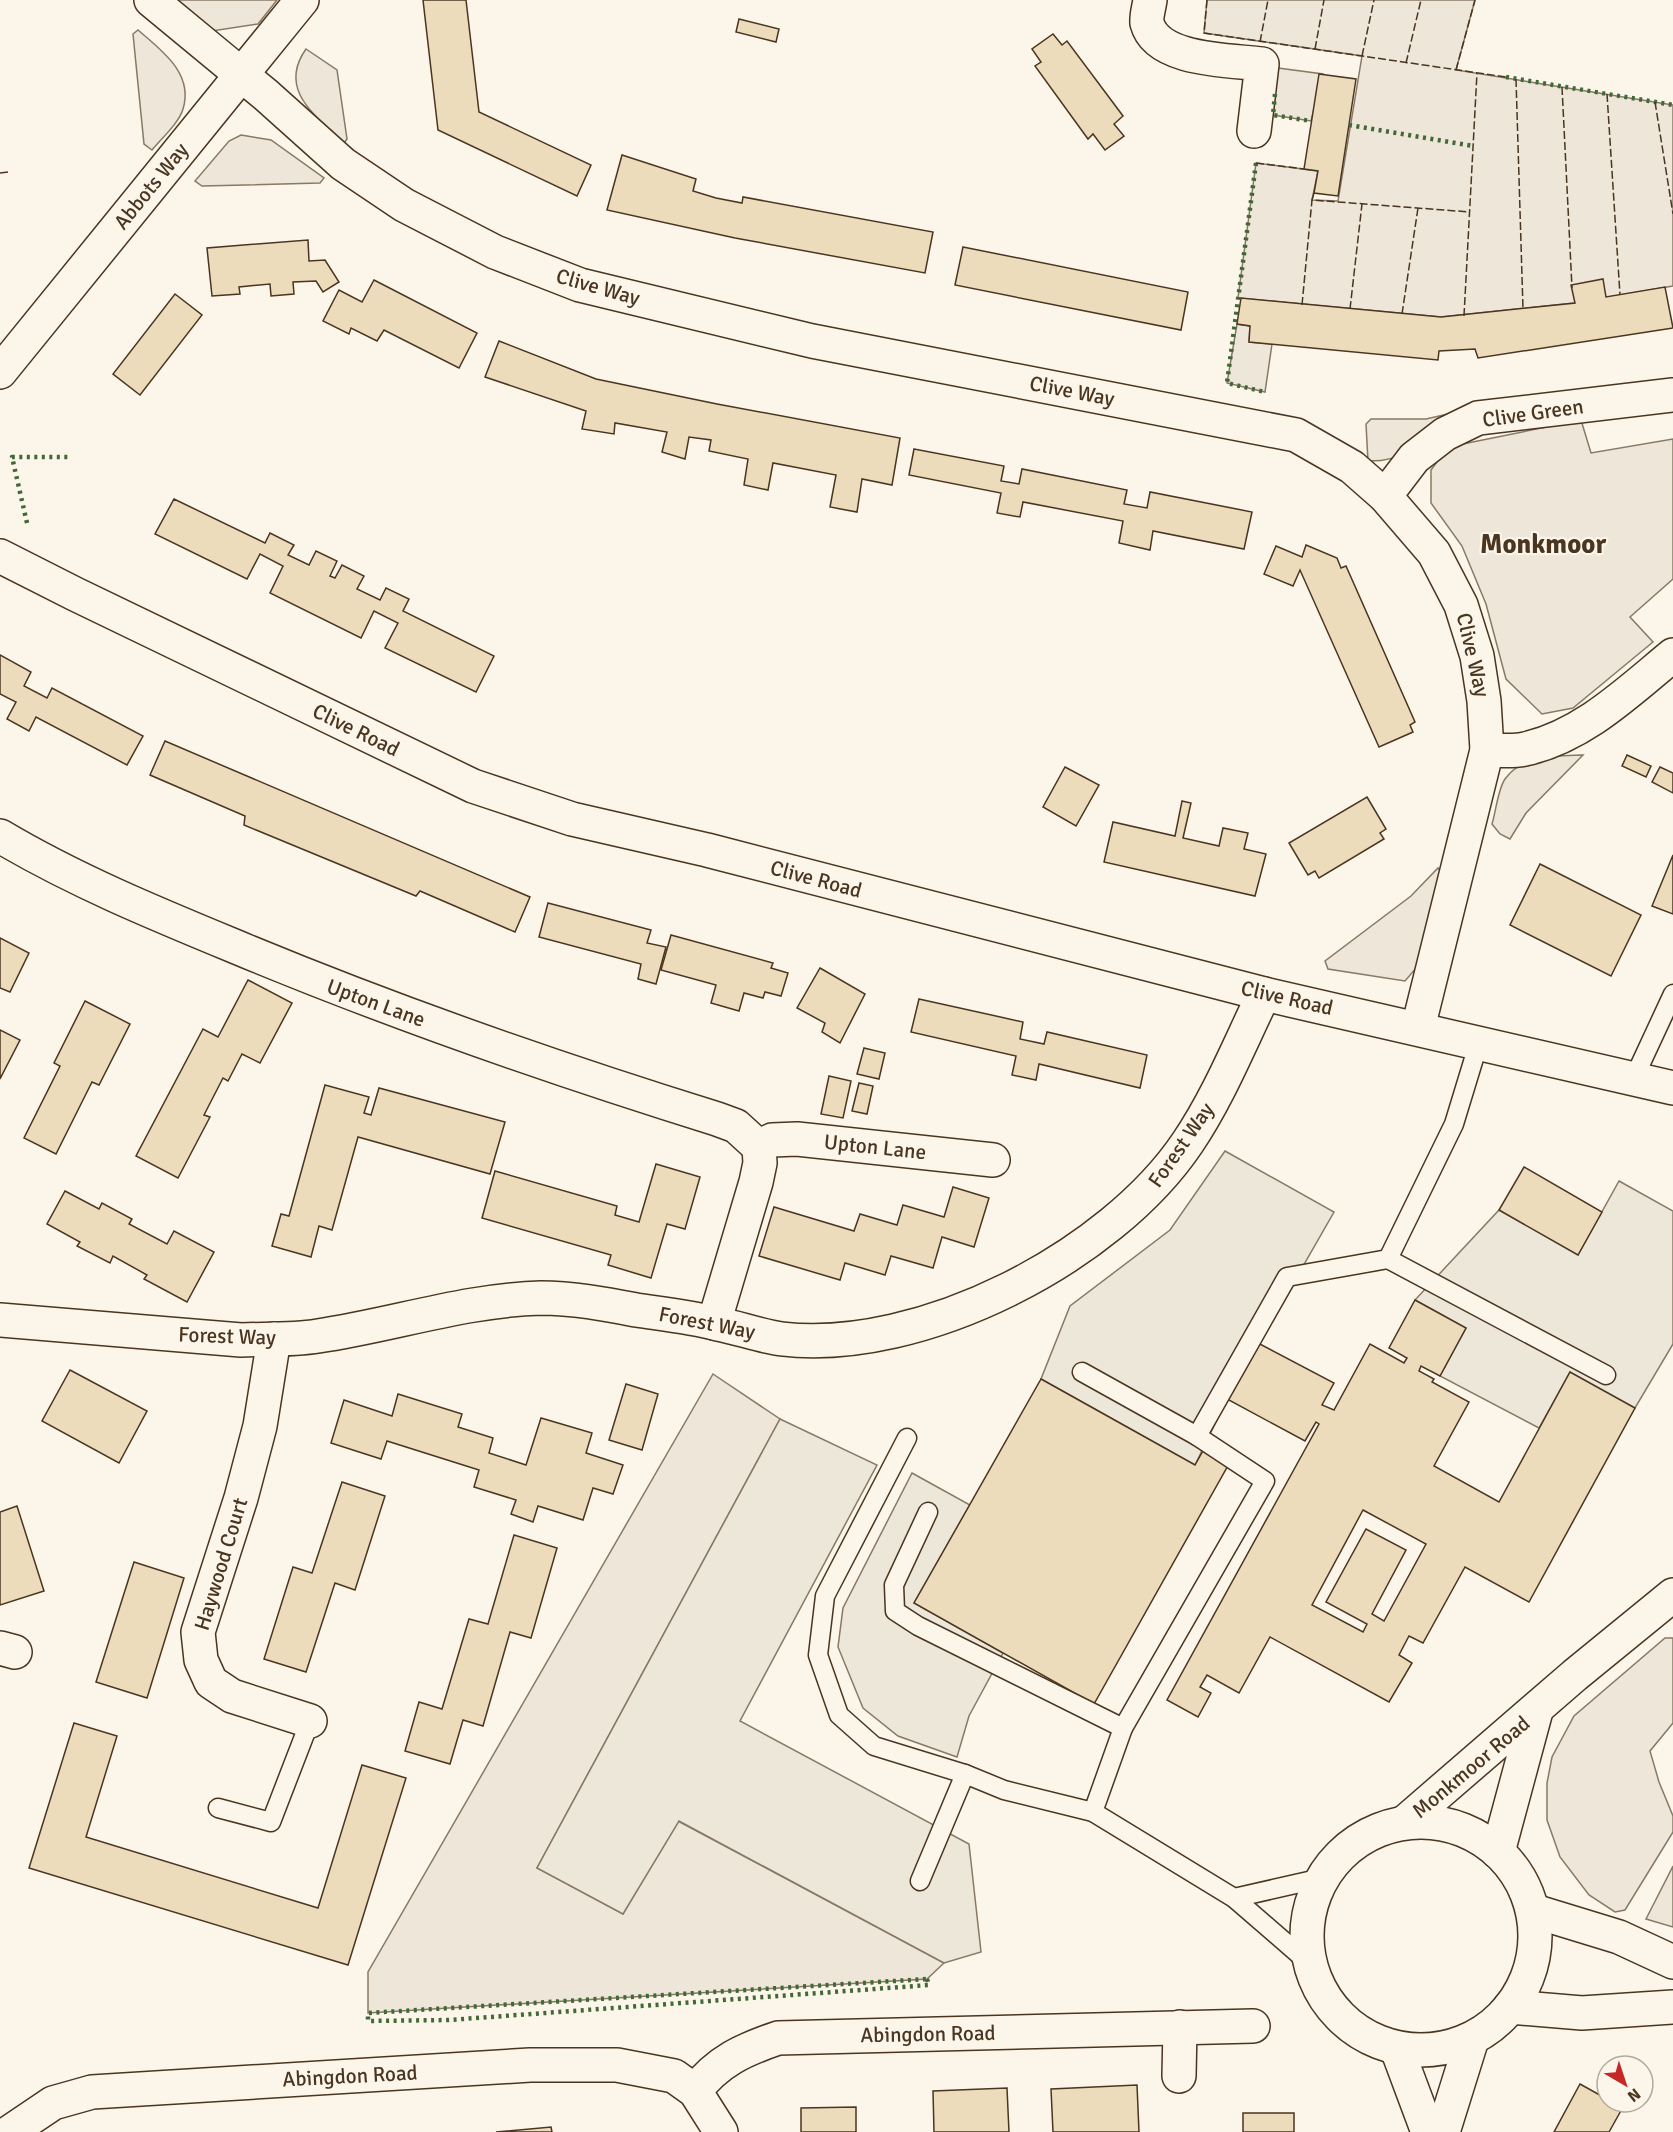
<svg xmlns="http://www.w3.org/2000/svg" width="1673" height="2132" viewBox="0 0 1673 2132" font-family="Signika,sans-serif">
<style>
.green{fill:#ede6d9;stroke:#887966;stroke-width:1.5}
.parking{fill:#ede7d9;stroke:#887966;stroke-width:1.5}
.building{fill:#ecdcbc;stroke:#4a3520;stroke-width:1.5;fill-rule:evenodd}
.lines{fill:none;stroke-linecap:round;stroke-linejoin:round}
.lane-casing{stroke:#4a3520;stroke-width:21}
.street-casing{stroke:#4a3520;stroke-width:36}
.secondary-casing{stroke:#4a3520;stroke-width:36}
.lane{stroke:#fbf6e9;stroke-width:18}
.street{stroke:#fbf6e9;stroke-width:33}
.secondary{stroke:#fbf6e9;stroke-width:33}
.hedge{stroke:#436837;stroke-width:4.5;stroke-dasharray:3 4.5;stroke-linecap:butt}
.fence{stroke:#4a3520;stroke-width:1.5;stroke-dasharray:8 3;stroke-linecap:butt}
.labels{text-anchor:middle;stroke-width:4.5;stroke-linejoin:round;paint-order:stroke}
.street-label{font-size:21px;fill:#4a3520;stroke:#fbf6e9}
.district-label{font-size:27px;font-weight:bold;fill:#4a3520;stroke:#fbf6e9}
</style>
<rect width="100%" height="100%" fill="#fbf6e9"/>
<g class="green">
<path d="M 173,0 L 277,0 L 258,24 L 212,31 Z"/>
<path d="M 1207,0 L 1475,0 L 1456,70 L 1673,105 L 1673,286 L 1575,303 L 1441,317 L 1238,298 L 1256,163 L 1318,171 L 1312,200 L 1338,201 L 1362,56 L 1204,33 Z"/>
<path d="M 138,30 C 161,50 194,73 183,109 C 179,123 161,139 152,150 L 144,144 L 133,34 Z"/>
<path d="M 306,49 L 337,70 L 347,139 L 344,143 C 316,116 277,90 306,49 Z"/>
<path d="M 1278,68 L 1323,74 L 1311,121 L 1273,115 Z"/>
<path d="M 241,135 L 271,140 L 324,178 L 320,183 L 202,186 L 195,181 L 229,141 Z"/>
<path d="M 1237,324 L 1250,326 L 1249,342 L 1272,344 L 1265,392 L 1227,383 Z"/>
<path d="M 1457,412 C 1427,438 1409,462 1368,461 L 1366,424 L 1371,419 L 1426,419 Z"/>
<path d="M 1581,420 L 1591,453 L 1673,439 L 1673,579 L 1630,617 L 1653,642 L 1573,708 L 1542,714 L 1506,679 L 1486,604 L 1462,546 L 1431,503 L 1431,470 L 1448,447 Z"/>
<path d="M 1583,755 L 1526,813 L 1510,839 L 1500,834 L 1492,824 C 1496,811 1498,789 1505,779 C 1523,754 1557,756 1583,755 Z"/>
<path d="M 1438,868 L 1442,873 L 1423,960 L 1405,981 L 1328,969 L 1325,961 L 1411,896 Z"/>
<path d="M 713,1374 L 780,1419 L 537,1868 L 623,1914 L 678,1821 L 944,1963 L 927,1979 L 368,2013 L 368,1972 Z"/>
<path d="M 1665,1638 L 1673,1638 L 1673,1723 L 1650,1751 L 1659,1782 L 1673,1816 L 1673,1832 L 1625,1910 L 1615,1912 L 1589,1895 L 1560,1857 L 1547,1820 L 1547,1783 L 1552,1757 L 1574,1716 Z"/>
<path d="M 1673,1866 L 1673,1927 L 1646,1919 Z"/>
</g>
<g class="parking">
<path d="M 1225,1151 L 1334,1212 L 1227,1399 L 1195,1465 L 1041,1379 L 1070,1306 L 1170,1230 Z"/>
<path d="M 1619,1181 L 1673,1211 L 1673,1344 L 1635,1408 L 1570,1372 L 1539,1428 L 1440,1376 L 1466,1328 L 1415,1300 L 1499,1210 L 1578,1255 Z"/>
<path d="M 780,1419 L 877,1465 L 740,1721 L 969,1844 L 981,1952 L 944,1963 L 679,1821 L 623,1914 L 537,1868 Z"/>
<path d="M 912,1473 L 970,1505 L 914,1603 L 1003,1653 L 969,1716 L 957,1757 L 898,1736 L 863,1708 L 838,1647 L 843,1608 Z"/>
</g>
<g class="building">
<path d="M 423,0 L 466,0 L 479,112 L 591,165 L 577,196 L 438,130 Z"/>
<path d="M 739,19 L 779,29 L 776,42 L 736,32 Z"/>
<path d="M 1053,34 L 1062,45 L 1067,41 L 1123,116 L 1114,124 L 1124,136 L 1105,150 L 1093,134 L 1088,139 L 1035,66 L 1041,62 L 1032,49 Z"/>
<path d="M 1319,74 L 1356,79 L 1338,196 L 1314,193 L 1318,171 L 1304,169 Z"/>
<path d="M 622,155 L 696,179 L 693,191 L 716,198 L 742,203 L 743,197 L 933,232 L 925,273 L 735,238 L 607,210 Z"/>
<path d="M 308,240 L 309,261 L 325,260 L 339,282 L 323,292 L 316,281 L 293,282 L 294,294 L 271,296 L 270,284 L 239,287 L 240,294 L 212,296 L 207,248 Z"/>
<path d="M 963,247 L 1188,292 L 1181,330 L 955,285 Z"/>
<path d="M 1603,279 L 1606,297 L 1665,287 L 1673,328 L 1478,358 L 1475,349 L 1439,351 L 1438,360 L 1249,342 L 1250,326 L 1237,324 L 1241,298 L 1441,317 L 1575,303 L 1571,285 Z"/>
<path d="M 374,280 L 477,333 L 459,368 L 384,330 L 377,341 L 351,328 L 349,334 L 323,321 L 339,290 L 362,302 Z"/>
<path d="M 175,294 L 202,315 L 140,395 L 113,374 Z"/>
<path d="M 499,341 L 596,379 L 717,404 L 900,438 L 892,485 L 862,479 L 857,512 L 830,507 L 836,475 L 773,463 L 768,490 L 744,485 L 748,459 L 709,451 L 711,440 L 689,437 L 685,459 L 662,452 L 667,432 L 615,423 L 614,434 L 582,429 L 586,411 L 485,377 Z"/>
<path d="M 914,449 L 1004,466 L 1001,481 L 1019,484 L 1022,469 L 1127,490 L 1124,504 L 1147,508 L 1150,492 L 1252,512 L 1244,549 L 1153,531 L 1150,550 L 1119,543 L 1123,521 L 1023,502 L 1020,517 L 997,513 L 1001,493 L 909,475 Z"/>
<path d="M 174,499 L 265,543 L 270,533 L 294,545 L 288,555 L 309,565 L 316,551 L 337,561 L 330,576 L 335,578 L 342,565 L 364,576 L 357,589 L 380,600 L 386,588 L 409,599 L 403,611 L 494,656 L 476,692 L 385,648 L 398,623 L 374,611 L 361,638 L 270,593 L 283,566 L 260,554 L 247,579 L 155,534 Z"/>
<path d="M 1306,545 L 1337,558 L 1341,568 L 1346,566 L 1415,722 L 1410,725 L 1413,732 L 1379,747 L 1300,570 L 1293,586 L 1264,574 L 1276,546 L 1302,557 Z"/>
<path d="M 0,655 L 31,672 L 24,686 L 47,698 L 52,688 L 143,736 L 127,765 L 36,717 L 29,731 L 7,719 L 16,702 L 0,694 Z"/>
<path d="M 165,741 L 530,897 L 515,932 L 420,891 L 416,896 L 244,825 L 245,816 L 150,775 Z"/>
<path d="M 1627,755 L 1651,766 L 1646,777 L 1622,766 Z"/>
<path d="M 1065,767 L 1099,785 L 1076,826 L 1043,807 Z"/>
<path d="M 1660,767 L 1673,773 L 1673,793 L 1652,782 Z"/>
<path d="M 1367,797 L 1386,829 L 1380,833 L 1384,839 L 1319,878 L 1315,871 L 1308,875 L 1289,843 Z"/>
<path d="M 1182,801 L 1191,803 L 1183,838 L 1219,846 L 1223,828 L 1248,833 L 1244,849 L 1266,854 L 1255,896 L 1104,862 L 1113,822 L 1175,836 Z"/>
<path d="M 1673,855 L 1673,914 L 1652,906 Z"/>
<path d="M 1540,864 L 1641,915 L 1611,976 L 1510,925 Z"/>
<path d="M 548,903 L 651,930 L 647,943 L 666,947 L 656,984 L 638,979 L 641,964 L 539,937 Z"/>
<path d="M 671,935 L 773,963 L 771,968 L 788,973 L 781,996 L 765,992 L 763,998 L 744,993 L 739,1011 L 711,1003 L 716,985 L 661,970 Z"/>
<path d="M 0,938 L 29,953 L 10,992 L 0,988 Z"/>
<path d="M 820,968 L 865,994 L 840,1043 L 822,1032 L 825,1023 L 797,1008 Z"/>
<path d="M 248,980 L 292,1003 L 260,1063 L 242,1054 L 228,1081 L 223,1078 L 204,1115 L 210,1117 L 178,1178 L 136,1156 L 203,1029 L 218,1037 Z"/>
<path d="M 919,999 L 1023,1022 L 1020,1039 L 1044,1044 L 1047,1032 L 1147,1055 L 1140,1088 L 1039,1064 L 1036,1080 L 1012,1075 L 1016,1056 L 911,1032 Z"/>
<path d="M 85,1001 L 130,1024 L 99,1085 L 92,1082 L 56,1154 L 24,1138 L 60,1066 L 54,1063 Z"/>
<path d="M 0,1030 L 20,1040 L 0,1079 Z"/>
<path d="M 864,1048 L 885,1053 L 879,1079 L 857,1074 Z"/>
<path d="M 829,1076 L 851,1081 L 843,1118 L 821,1114 Z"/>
<path d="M 859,1083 L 873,1086 L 867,1114 L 852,1111 Z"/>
<path d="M 325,1085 L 369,1097 L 364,1113 L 371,1115 L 379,1088 L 505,1122 L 490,1174 L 358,1137 L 332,1230 L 319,1226 L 311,1257 L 272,1246 L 281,1214 L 289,1216 Z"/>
<path d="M 656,1164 L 700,1177 L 685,1229 L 667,1224 L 651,1278 L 608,1265 L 611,1255 L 482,1218 L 495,1171 L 617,1206 L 615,1215 L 639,1222 Z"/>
<path d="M 1524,1167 L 1602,1212 L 1578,1255 L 1499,1210 Z"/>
<path d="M 953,1187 L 989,1198 L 974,1247 L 942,1237 L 933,1268 L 891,1256 L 885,1275 L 845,1263 L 840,1280 L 759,1256 L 774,1207 L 854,1231 L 860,1214 L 897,1225 L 903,1205 L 944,1217 Z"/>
<path d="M 65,1191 L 99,1209 L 102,1203 L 132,1219 L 129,1224 L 167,1244 L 174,1231 L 214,1252 L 187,1302 L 144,1279 L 147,1275 L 113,1256 L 110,1263 L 77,1246 L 80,1242 L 47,1224 Z"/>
<path d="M 1415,1300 L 1466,1328 L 1440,1376 L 1421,1366 L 1419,1371 L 1434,1379 L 1432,1382 L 1469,1402 L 1434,1466 L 1499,1502 L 1570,1372 L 1635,1408 L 1529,1602 L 1465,1567 L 1423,1643 L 1409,1636 L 1399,1655 L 1412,1663 L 1389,1702 L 1270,1637 L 1239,1693 L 1207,1675 L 1200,1687 L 1211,1693 L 1198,1717 L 1167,1700 L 1319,1424 L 1316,1422 L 1305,1441 L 1227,1399 L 1258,1343 L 1334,1383 L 1322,1405 L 1334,1410 L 1370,1344 L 1404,1363 L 1407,1358 L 1389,1348 ZM 1363,1510 L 1426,1544 L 1384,1621 L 1372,1614 L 1406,1550 L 1366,1529 L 1326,1602 L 1367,1624 L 1363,1632 L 1312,1605 Z"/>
<path d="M 70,1370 L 147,1411 L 119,1463 L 42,1421 Z"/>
<path d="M 1041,1379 L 1195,1465 L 1204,1449 L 1230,1462 L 1094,1704 L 914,1603 Z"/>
<path d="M 626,1384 L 658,1394 L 642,1450 L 609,1440 Z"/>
<path d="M 398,1394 L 462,1414 L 458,1427 L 493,1438 L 489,1453 L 526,1465 L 541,1418 L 592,1433 L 586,1453 L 623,1465 L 613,1494 L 593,1488 L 583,1520 L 538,1506 L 533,1522 L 511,1514 L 516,1500 L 474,1487 L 479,1470 L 387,1441 L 381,1459 L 331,1443 L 344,1400 L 392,1416 Z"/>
<path d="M 342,1482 L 385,1496 L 355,1590 L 335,1583 L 306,1672 L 264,1659 L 293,1567 L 312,1573 Z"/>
<path d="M 17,1506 L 44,1591 L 0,1605 L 0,1512 Z"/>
<path d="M 514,1535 L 557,1548 L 531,1638 L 510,1632 L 483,1726 L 463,1720 L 450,1764 L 405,1751 L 419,1702 L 442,1709 L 469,1619 L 488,1624 Z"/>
<path d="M 134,1562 L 184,1578 L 147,1698 L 96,1682 Z"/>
<path d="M 74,1723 L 117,1736 L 86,1837 L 318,1908 L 362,1765 L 406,1778 L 348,1965 L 29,1868 Z"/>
<path d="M 1580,2084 L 1607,2099 L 1607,2102 L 1623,2107 L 1609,2132 L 1554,2132 Z"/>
<path d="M 1137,2085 L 1139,2132 L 1053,2132 L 1051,2089 Z"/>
<path d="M 1007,2088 L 1009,2132 L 934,2132 L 933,2091 Z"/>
<path d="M 856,2107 L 856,2132 L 801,2132 L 801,2108 Z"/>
<rect x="1243" y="2113" width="51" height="19"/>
<path d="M 551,2127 L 552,2132 L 496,2132 Z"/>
</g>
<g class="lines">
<defs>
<g id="lane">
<path d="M 1479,1042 L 1454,1124 L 1388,1259 L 1606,1375"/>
<path d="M 1634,1078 L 1673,994"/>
<path d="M 1082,1372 L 1197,1436 L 1265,1481 L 1123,1728 L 1093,1812"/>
<path d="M 1197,1436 L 1287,1277 L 1388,1259"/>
<path d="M 907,1438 L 825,1596 L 818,1655 L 839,1715 L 874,1746 L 965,1774 L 1004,1790 L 1093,1812 L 1234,1898 L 1309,1963"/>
<path d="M 928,1512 L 894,1585 L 895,1611 L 918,1626 L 1123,1728"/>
<path d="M 218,1808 L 271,1822 L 310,1721"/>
<path d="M 920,1881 L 965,1774"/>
<path d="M 1234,1898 L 1322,1878"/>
</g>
<g id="street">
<path d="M 151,0 L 266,95 L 343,164 L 404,205 L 495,252 L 580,285 L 812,341 L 1296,435 L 1352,467 L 1385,496 L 1434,553 L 1461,605 L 1477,656 L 1484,701 L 1487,750 L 1418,1028"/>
<path d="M 1150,0 C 1149,7 1146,17 1147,23 C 1157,61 1229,60 1262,64 L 1254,131"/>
<path d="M 0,372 L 302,0"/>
<path d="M 1385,496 L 1414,458 L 1445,434 L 1478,418 L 1673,395"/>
<path d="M 0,556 L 75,594 L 473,786 L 572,819 L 707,850 L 1264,994 L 1673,1088"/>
<path d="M 1487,750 C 1499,750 1513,752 1525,749 C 1583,736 1628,692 1673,655"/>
<path d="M 0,836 C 74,880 154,913 234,946 C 392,1012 553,1068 717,1119 L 736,1126 L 759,1147 L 772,1140 L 797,1139 L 993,1160"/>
<path d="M 0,1320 L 241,1340 C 267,1339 293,1340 318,1336 C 393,1325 465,1300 541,1298 C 573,1298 605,1304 636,1310 C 663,1314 691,1317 718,1324 C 739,1328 760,1336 782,1339 C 921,1355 1111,1257 1188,1142 C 1219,1096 1240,1043 1264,994"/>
<path d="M 714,1323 L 756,1182 L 760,1163 L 759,1147"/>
<path d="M 274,1339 L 260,1426 L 241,1498 L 198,1632 L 201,1660 L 211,1682 L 232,1696 L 310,1721"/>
<path d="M 0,1648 L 15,1652"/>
<path d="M 1397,2049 L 1428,2132"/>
<path d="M 1179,2076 L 1180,2027"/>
<path d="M 695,2091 C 718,2061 743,2050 778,2038 L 1253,2026"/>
<path d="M 10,2132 L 53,2103 L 92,2092 L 530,2065 L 617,2065 L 674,2076 L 695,2091 L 721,2132"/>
<path d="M 1443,2132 L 1472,2039"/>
</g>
<g id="secondary">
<path d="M 1405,1822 L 1575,1675 L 1673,1595"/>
<circle cx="1421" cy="1936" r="114"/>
<path d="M 1498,1852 L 1536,1711"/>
<path d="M 1534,1911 L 1619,1937 L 1673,1962"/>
<path d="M 1510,2007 L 1582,2013 L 1673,2007"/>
</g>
</defs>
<use href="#lane" class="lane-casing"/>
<use href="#street" class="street-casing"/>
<use href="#secondary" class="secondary-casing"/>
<use href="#lane" class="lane"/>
<use href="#street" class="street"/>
<use href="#secondary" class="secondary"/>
<g class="hedge">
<path d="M 1506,77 L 1673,105"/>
<path d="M 1275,94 L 1273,115 L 1311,121"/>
<path d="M 1349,125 L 1473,146"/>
<path d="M 1256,163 L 1227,383 L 1265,392"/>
<path d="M 27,523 L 12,457 L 71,457"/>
<path d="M 927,1979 L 929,1985 L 449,2020 L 368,2021 L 368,2013 Z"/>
</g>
<g class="fence">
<path d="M 1207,0 L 1204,33 L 1506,77"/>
<path d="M 1260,42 L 1268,0"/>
<path d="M 1315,49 L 1324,0"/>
<path d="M 1362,56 L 1374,0"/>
<path d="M 1406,63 L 1421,0"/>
<path d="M 1456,70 L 1475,0"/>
<path d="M 1516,79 L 1523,309"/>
<path d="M 1562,87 L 1572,288"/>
<path d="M 1607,94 L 1620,295"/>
<path d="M 1655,102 L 1673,214"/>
<path d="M 1256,163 L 1304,169"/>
<path d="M 0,173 L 8,172"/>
<path d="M 1314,193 L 1312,200 L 1470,212"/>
<path d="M 1302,305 L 1312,200"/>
<path d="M 1350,309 L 1362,204"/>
<path d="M 1402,314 L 1418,208"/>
<path d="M 1464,316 L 1477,73"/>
</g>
</g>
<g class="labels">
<g class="street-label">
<text transform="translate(151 186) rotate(-51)" y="7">Abbots Way</text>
<text transform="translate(598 287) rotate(16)" y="7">Clive Way</text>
<text transform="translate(1072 391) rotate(11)" y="7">Clive Way</text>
<text transform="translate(1533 413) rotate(-8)" y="7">Clive Green</text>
<text transform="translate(1473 655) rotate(77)" y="7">Clive Way</text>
<text transform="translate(356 730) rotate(26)" y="7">Clive Road</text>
<text transform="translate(816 879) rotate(15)" y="7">Clive Road</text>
<text transform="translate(1287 998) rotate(13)" y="7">Clive Road</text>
<text transform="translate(376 1003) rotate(20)" y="7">Upton Lane</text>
<text transform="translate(1181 1145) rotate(-55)" y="7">Forest Way</text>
<text transform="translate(875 1147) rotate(6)" y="7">Upton Lane</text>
<text transform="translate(707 1323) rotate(11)" y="7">Forest Way</text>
<text transform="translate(227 1336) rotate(2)" y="7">Forest Way</text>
<text transform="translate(221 1564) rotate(-73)" y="7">Haywood Court</text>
<text transform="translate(1471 1767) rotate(-40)" y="7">Monkmoor Road</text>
<text transform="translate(928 2034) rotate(-1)" y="7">Abingdon Road</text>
<text transform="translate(350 2076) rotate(-3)" y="7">Abingdon Road</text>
</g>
<g class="district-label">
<text x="1543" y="553">Monkmoor</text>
</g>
</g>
<g transform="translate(1625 2084) rotate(141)"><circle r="28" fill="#fbf6e9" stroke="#b4a999" stroke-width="1.5"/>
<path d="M0-4.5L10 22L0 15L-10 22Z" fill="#c62828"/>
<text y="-9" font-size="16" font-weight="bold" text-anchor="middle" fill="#4a3520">N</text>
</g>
</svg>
